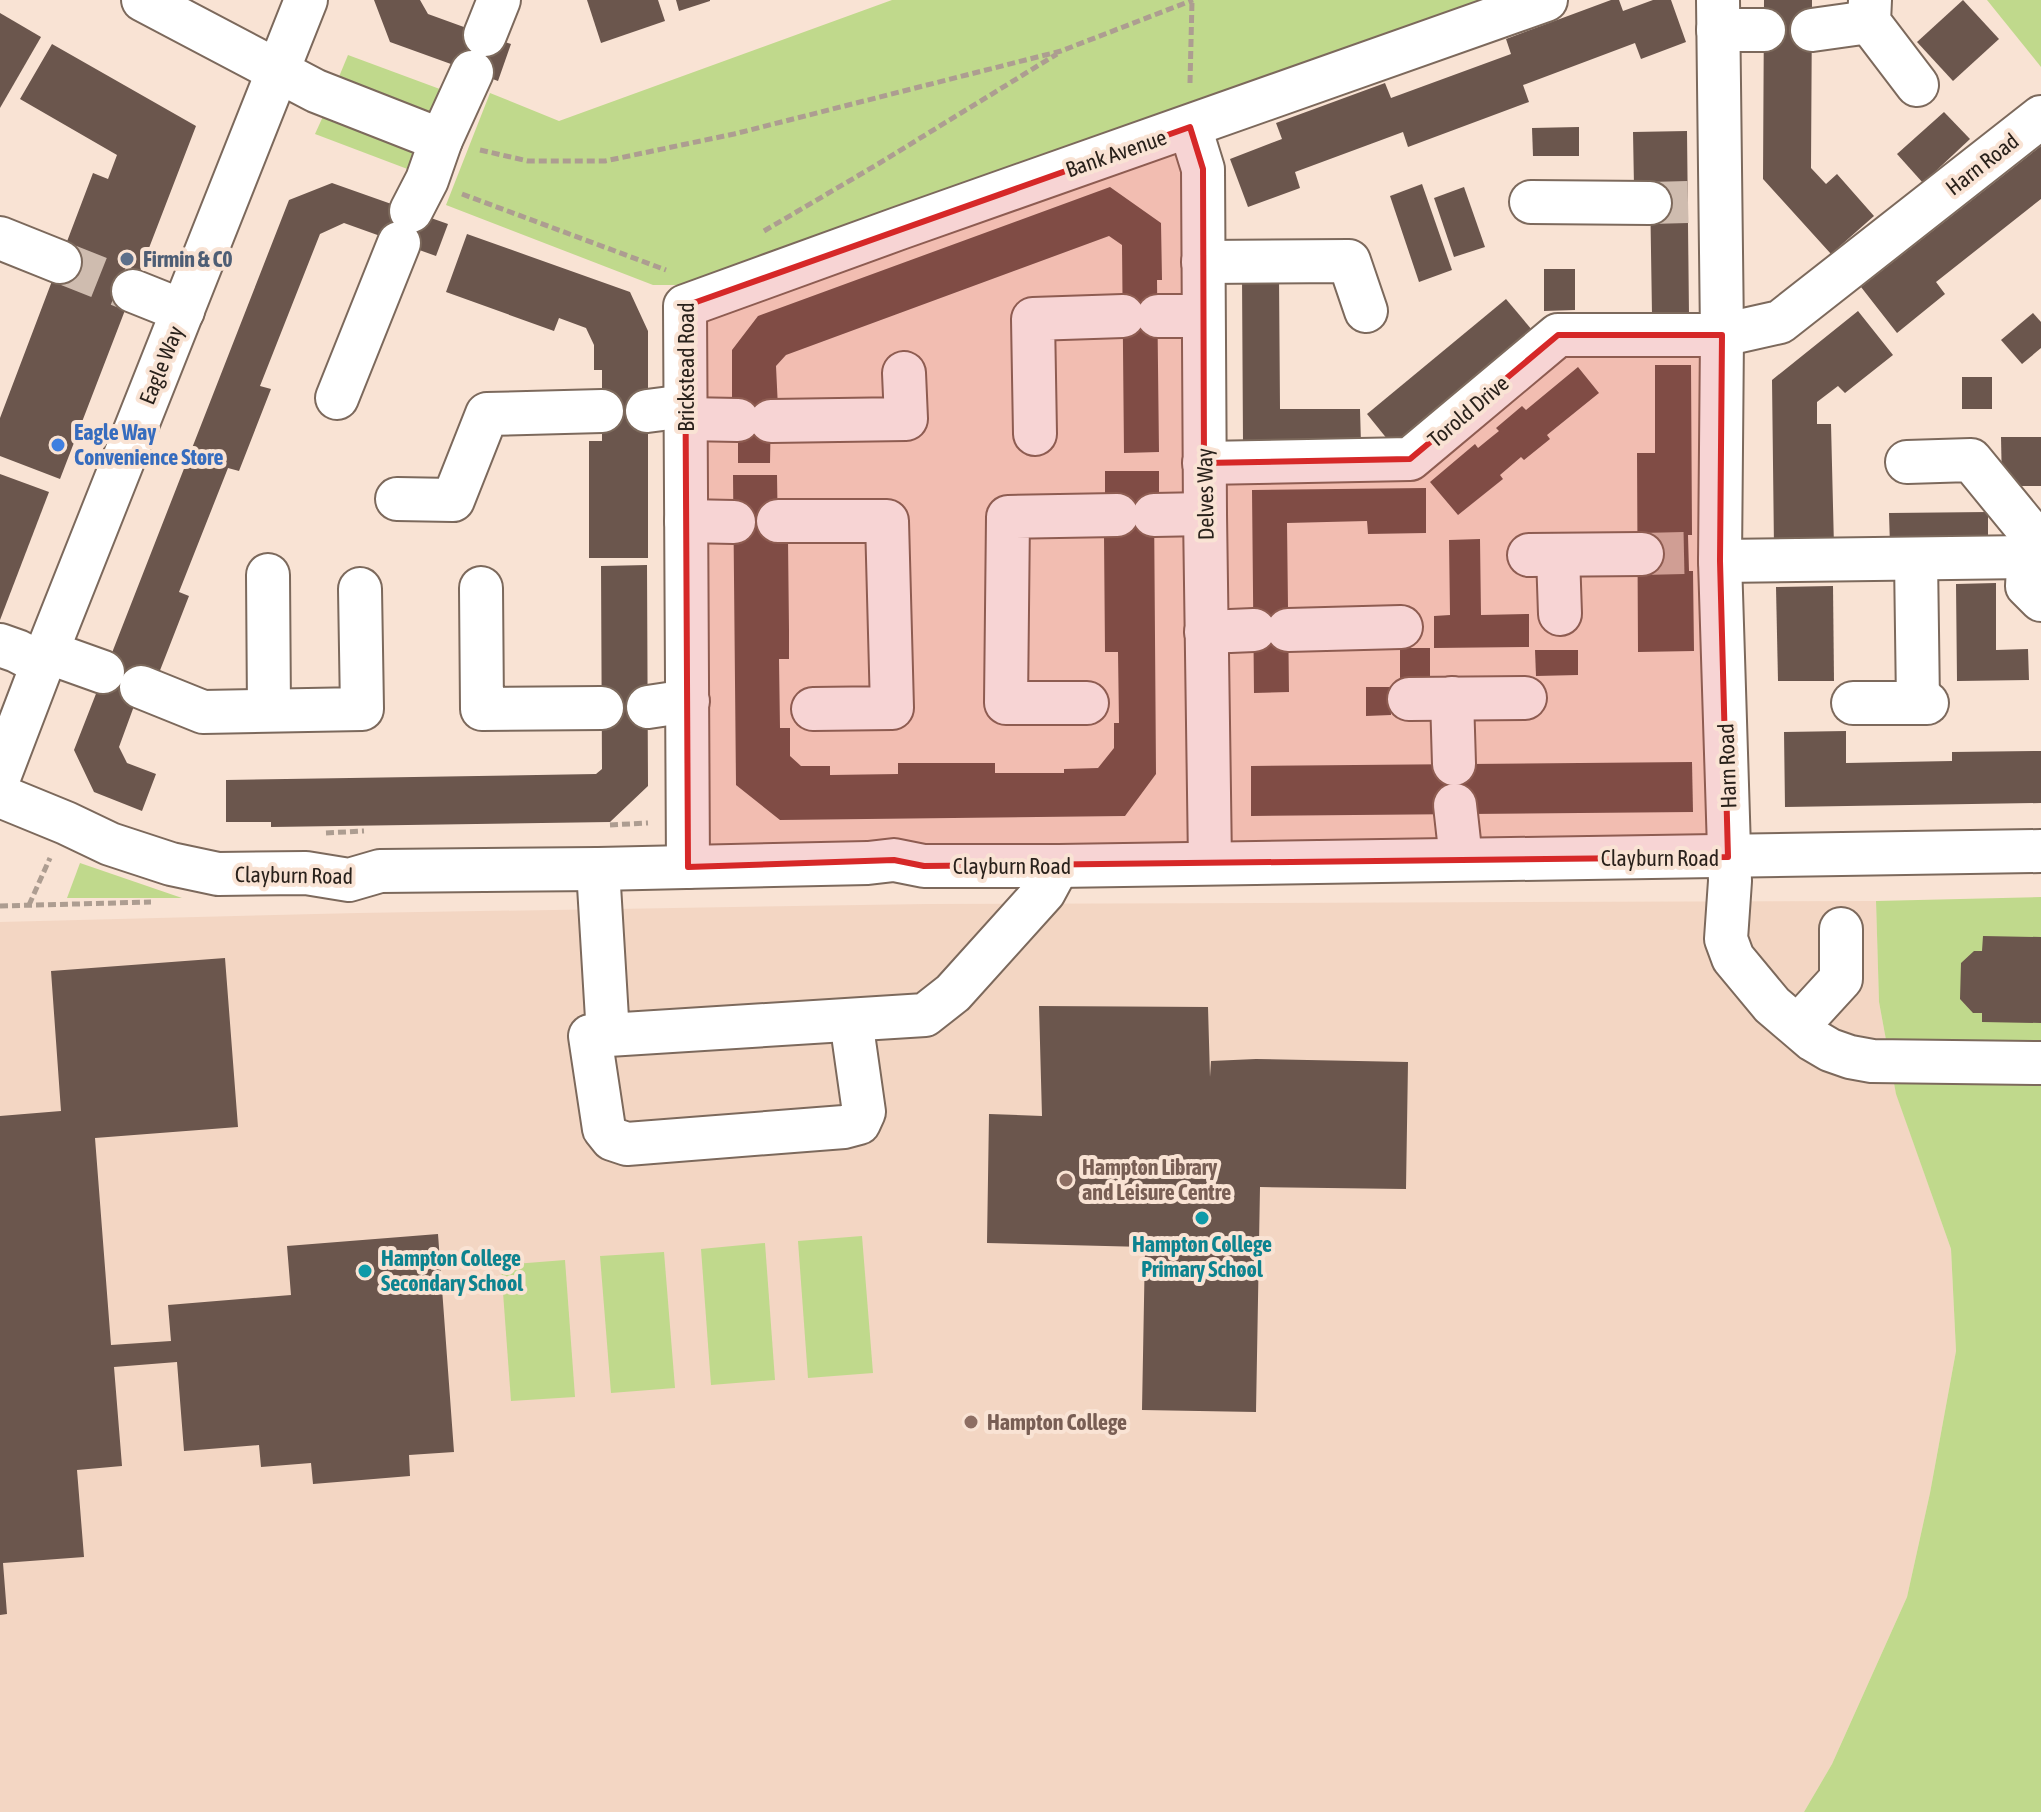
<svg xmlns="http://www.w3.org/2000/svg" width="2041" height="1812" viewBox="0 0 2041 1812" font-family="'Asap Condensed',sans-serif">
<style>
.built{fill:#f3d6c3}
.green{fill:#c0d98c}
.building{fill:#6b564d}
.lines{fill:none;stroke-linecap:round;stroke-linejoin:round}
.minor-tunnel{stroke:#cfbcaf;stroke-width:42;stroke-dasharray:42 21;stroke-linecap:butt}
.minor-casing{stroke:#7c695c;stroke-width:46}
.path{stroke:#ad9d91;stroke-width:5;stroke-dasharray:8 4;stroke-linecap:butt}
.minor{stroke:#fff;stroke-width:42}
.marked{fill:#d62828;fill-opacity:0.2;stroke:#d62828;stroke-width:6;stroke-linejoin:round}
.service-dot{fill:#5c6f8a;stroke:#f9e3d4;stroke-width:3}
.shop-dot{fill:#3f7fe0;stroke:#f9e3d4;stroke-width:3}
.education-dot{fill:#8d6e63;stroke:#f9e3d4;stroke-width:3}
.culture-dot{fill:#0f9aa8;stroke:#f9e3d4;stroke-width:3}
.labels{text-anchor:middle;stroke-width:8;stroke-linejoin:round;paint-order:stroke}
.street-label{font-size:22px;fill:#29211b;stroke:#f9e3d4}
.service-label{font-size:22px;font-weight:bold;fill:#4e5e75;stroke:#f9e3d4;text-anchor:start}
.shop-label{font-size:22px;font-weight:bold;fill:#366cbe;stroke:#f9e3d4;text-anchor:start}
.education-label{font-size:22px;font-weight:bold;fill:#785e54;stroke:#f9e3d4;text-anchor:start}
.culture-label{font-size:22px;font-weight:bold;fill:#0d838f;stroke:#f9e3d4}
</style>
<rect width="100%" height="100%" fill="#f9e3d4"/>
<path class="built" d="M 1876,901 L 1879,1002 L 1896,1093 L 1951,1249 L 1956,1351 L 1930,1493 L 1907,1597 L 1832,1764 L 1804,1812 L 0,1812 L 0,922 L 358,913 L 927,904 Z"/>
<g class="green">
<path d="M 892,0 L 1497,0 L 704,285 L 653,285 L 446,205 L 490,93 L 559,121 Z"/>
<path d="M 1987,0 L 2041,0 L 2041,67 Z"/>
<path d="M 348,55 L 456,95 L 445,110 L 426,115 L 336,84 Z"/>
<path d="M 325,112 L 412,147 L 420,160 L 418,173 L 315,134 Z"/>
<path d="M 80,863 L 182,898 L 67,898 Z"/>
<path d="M 2041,897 L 2041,1812 L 1804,1812 L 1832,1764 L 1907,1597 L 1930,1493 L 1956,1351 L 1951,1249 L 1896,1094 L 1879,1002 L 1876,901 Z"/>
<path d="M 862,1236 L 873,1373 L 808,1378 L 798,1241 Z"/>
<path d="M 765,1243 L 775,1380 L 711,1385 L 701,1249 Z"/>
<path d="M 664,1252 L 675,1388 L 611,1393 L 600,1256 Z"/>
<path d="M 565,1260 L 575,1397 L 511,1401 L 501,1265 Z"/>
</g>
<g class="building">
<path d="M 374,0 L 420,0 L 428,14 L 511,44 L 498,81 L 390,42 Z"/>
<path d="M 587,0 L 658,0 L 665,21 L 601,43 Z"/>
<path d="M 676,0 L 710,0 L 710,1 L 679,11 Z"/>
<path d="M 1611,0 L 1619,0 L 1623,11 L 1653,0 L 1671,0 L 1686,42 L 1641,59 L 1635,43 L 1523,85 L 1529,102 L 1408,147 L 1403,132 L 1295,172 L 1300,188 L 1248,207 L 1230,159 L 1282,139 L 1276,123 L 1385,83 L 1391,98 L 1511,54 L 1506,39 Z"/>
<path d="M 1764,0 L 1812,0 L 1811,168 L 1826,184 L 1837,174 L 1874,216 L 1831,254 L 1763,179 Z"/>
<path d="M 1963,0 L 1999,39 L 1953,81 L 1917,42 Z"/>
<path d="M 0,13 L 41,37 L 0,108 Z"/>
<path d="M 52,44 L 196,126 L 60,479 L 0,456 L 0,418 L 93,173 L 108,179 L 117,155 L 20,99 Z"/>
<path d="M 1944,112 L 1970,139 L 1923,183 L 1897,154 Z"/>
<path d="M 1579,127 L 1579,156 L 1533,156 L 1532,128 Z"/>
<path d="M 1687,131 L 1689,315 L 1652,315 L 1650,187 L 1634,187 L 1633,132 Z"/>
<path d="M 2041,146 L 2041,199 L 1936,282 L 1945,294 L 1897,333 L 1861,287 Z"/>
<path d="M 332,183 L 448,224 L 436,256 L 344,223 L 320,234 L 260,386 L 271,389 L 239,471 L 228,468 L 179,592 L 189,596 L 168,650 L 157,678 L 141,687 L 119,747 L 127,763 L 156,774 L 142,811 L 94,792 L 74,750 L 289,200 Z"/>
<path d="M 1422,184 L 1452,270 L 1419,282 L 1390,196 Z"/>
<path d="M 1110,187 L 1161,223 L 1162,280 L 1157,280 L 1159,452 L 1124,453 L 1122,245 L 1109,236 L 786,355 L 776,366 L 778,408 L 771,406 L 770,463 L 738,463 L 738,406 L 732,406 L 732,350 L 758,316 Z"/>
<path d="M 1464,187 L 1485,247 L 1454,257 L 1434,198 Z"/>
<path d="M 467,234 L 630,292 L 648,331 L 648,558 L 589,558 L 589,441 L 602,441 L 602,370 L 594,370 L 594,345 L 586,328 L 559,318 L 554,331 L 446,292 Z"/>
<path d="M 1544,269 L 1575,269 L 1575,310 L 1544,311 Z"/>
<path d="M 1242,276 L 1279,276 L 1280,409 L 1360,409 L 1361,444 L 1243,444 Z"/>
<path d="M 1506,299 L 1532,330 L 1392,445 L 1367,414 Z"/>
<path d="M 1858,311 L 1893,355 L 1845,393 L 1838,386 L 1817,402 L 1817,424 L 1831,424 L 1834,547 L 1774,548 L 1772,380 Z"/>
<path d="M 2033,313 L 2041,322 L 2041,348 L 2022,364 L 2001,340 Z"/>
<path d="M 1655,365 L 1691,365 L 1692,535 L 1688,535 L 1689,571 L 1693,571 L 1694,651 L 1638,652 L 1637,453 L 1655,453 Z"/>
<path d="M 1578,367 L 1599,393 L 1547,435 L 1550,439 L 1524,460 L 1521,457 L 1500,475 L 1503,479 L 1458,515 L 1430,482 L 1475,444 L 1478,448 L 1489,439 L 1499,431 L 1496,428 L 1522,406 L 1526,410 Z"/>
<rect x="1962" y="377" width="30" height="32"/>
<path d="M 2001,437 L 2041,437 L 2041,486 L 2002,486 Z"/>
<path d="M 1105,471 L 1159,471 L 1159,501 L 1154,501 L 1156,774 L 1125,816 L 780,820 L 736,785 L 733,475 L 777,475 L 778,539 L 788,539 L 789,630 L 789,659 L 779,659 L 780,728 L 790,728 L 790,756 L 801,766 L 830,766 L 830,775 L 898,774 L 898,763 L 995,763 L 995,773 L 1064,773 L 1064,769 L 1098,768 L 1114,748 L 1114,723 L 1119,723 L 1118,652 L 1105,652 L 1104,537 L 1117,536 L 1117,501 L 1105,501 Z"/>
<path d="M 0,474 L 49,492 L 0,620 Z"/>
<path d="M 1426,488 L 1426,533 L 1368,534 L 1367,521 L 1287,523 L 1289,692 L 1254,693 L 1252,490 Z"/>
<path d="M 1988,512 L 1988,544 L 1890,546 L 1889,513 Z"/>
<path d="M 1480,539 L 1481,615 L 1529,614 L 1529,647 L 1434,648 L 1434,616 L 1450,615 L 1449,540 Z"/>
<path d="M 647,565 L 648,786 L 610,822 L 271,827 L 271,822 L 226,822 L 226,780 L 596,774 L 602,769 L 601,566 Z"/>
<path d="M 1996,583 L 1996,650 L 2028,649 L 2029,680 L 1957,681 L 1956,584 Z"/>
<path d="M 1833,586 L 1834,681 L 1778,681 L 1776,587 Z"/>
<rect x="1400" y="648" width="30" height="30"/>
<path d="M 1535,650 L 1578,650 L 1578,675 L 1536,676 Z"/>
<path d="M 1366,687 L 1390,687 L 1391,715 L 1366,716 Z"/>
<path d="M 1846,731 L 1846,763 L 1952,761 L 1952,752 L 2041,751 L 2041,803 L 1785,807 L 1784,732 Z"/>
<path d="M 1692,762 L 1693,812 L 1251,816 L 1251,766 Z"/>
<path d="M 1983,936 L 2041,937 L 2041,1023 L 1982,1022 L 1982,1013 L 1973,1013 L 1960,999 L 1961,963 L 1974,951 L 1982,951 Z"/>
<path d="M 225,958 L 238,1127 L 95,1138 L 111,1345 L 171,1341 L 168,1305 L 291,1295 L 287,1246 L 438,1234 L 454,1452 L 409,1455 L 410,1476 L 313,1484 L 311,1463 L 261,1467 L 259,1445 L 184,1451 L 177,1362 L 114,1367 L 122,1466 L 77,1470 L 84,1557 L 3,1563 L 7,1614 L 0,1615 L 0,1116 L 61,1111 L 51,971 Z"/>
<path d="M 1039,1006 L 1208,1007 L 1210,1077 L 1211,1061 L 1256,1059 L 1408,1062 L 1406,1189 L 1260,1187 L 1256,1412 L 1142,1410 L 1145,1247 L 987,1243 L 989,1114 L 1042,1116 Z"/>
</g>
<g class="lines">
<g class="minor-tunnel">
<path d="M 1650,203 L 1688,202"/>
<path d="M 60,262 L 133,291"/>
<path d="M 1642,554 L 1689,553"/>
</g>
<defs>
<g id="minor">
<path d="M 143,0 L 316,91 L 441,140"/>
<path d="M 1718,0 L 1722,335 L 1720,561 L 1730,881 L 1726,939 L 1733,958 L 1772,1005 L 1813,1040 L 1830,1050 L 1850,1057 L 1872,1061 L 2041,1063"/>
<path d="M 1870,0 L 1869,22 L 1917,85"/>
<path d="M 1718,30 L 1764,30"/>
<path d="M 1812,30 L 1869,22"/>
<path d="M 485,35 L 499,0"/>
<path d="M 1190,127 L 1203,169 L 1205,514 L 1210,862"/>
<path d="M 1531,202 L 1650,203"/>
<path d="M 411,211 L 427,180 L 441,140 L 472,72"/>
<path d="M 0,238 L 60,262"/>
<path d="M 1203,262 L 1349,261 L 1366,311"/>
<path d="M 133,291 L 183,311"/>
<path d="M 1158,316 L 1203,316"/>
<path d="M 337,398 L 399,243"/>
<path d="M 647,411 L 686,406"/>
<path d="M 686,419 L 738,420"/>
<path d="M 771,421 L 906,419 L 904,373"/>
<path d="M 1035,434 L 1033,319 L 1123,316"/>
<path d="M 1907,462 L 1971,460 L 2030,532 L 2027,586 L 2041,600"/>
<path d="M 1204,463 L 1410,459 L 1558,335 L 1722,335 L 1780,322 L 2041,117"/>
<path d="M 397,499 L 453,500 L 487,414 L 602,411"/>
<path d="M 1154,515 L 1205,514"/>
<path d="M 686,521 L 734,522"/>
<path d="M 778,521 L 887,521 L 892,708 L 813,709"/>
<path d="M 1529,555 L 1642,554"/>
<path d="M 1558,555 L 1560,614"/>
<path d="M 1916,559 L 1918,703"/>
<path d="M 1720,561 L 2028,557"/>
<path d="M 268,575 L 269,710"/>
<path d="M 481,588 L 482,709 L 602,708"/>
<path d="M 1288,630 L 1401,627"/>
<path d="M 1206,632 L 1254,630"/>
<path d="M 0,645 L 17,651 L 42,664"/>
<path d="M 47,652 L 103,672"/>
<path d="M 141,687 L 203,712 L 362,709 L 360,589"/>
<path d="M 1452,698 L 1454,764"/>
<path d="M 1409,699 L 1525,698"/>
<path d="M 1087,703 L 1006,703 L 1008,517 L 1117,515"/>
<path d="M 1853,703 L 1927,703"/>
<path d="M 648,707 L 688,701"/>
<path d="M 0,775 L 47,652 L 306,0"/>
<path d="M 0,796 L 66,823 L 110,844 L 171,864 L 218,874 L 306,873 L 349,880 L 380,871 L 598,869 L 868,863 L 894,860 L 924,866 L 1058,866 L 2041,851"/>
<path d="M 1455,805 L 1461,859"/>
<path d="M 688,867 L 685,306 L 900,228 L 1546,0"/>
<path d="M 598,869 L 608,1035 L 925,1015 L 953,993 L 1044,892 L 1058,866"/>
<path d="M 1798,1026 L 1841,979 L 1841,929"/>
<path d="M 590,1036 L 604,1129 L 612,1139 L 627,1144 L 844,1127 L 859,1123 L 864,1112 L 851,1020"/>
</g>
</defs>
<use href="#minor" class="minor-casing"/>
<g class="path">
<path d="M 1190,83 L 1192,1"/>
<path d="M 480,150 L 528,161 L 605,161 L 734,134 L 1061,51 L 1193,0"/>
<path d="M 462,194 L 666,270"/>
<path d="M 764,231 L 878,164 L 1057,54"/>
<path d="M 610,825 L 648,823"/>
<path d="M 326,833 L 364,831"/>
<path d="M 29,905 L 50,858"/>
<path d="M 0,906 L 151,902"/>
</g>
<use href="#minor" class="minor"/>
</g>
<path class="marked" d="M 1190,127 L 1203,169 L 1204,463 L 1410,459 L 1558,335 L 1722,335 L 1720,561 L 1728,857 L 924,866 L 894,860 L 688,867 L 685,306 Z"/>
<circle class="service-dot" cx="127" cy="259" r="8"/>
<circle class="shop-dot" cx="58" cy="445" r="8"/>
<g class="education-dot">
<circle cx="1066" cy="1180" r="8"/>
<circle cx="971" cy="1422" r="8"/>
</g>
<g class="culture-dot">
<circle cx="1202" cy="1218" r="8"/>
<circle cx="365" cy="1271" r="8"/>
</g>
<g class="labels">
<g class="street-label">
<text transform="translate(1116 153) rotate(-19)" y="8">Bank Avenue</text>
<text transform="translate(1982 164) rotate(-38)" y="8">Harn Road</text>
<text transform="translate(161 365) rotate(-68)" y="8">Eagle Way</text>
<text transform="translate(686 367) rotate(-90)" y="8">Brickstead Road</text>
<text transform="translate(1468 411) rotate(-40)" y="8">Torold Drive</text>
<text transform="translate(1205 494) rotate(-91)" y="8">Delves Way</text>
<text transform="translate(1727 766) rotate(-92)" y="8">Harn Road</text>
<text x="1660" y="866">Clayburn Road</text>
<text x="1012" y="874">Clayburn Road</text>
<text transform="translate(294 875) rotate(1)" y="8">Clayburn Road</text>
</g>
<g class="service-label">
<text x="143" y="267">Firmin &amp; C0</text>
</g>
<g class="shop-label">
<text x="74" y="440">Eagle Way<tspan x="74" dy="25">Convenience Store</tspan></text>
</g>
<g class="education-label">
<text x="1082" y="1175">Hampton Library<tspan x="1082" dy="25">and Leisure Centre</tspan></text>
<text x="987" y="1430">Hampton College</text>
</g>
<g class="culture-label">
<text x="1202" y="1252">Hampton College<tspan x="1202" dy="25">Primary School</tspan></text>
<text x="381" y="1266" text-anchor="start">Hampton College<tspan x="381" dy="25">Secondary School</tspan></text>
</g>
</g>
</svg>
